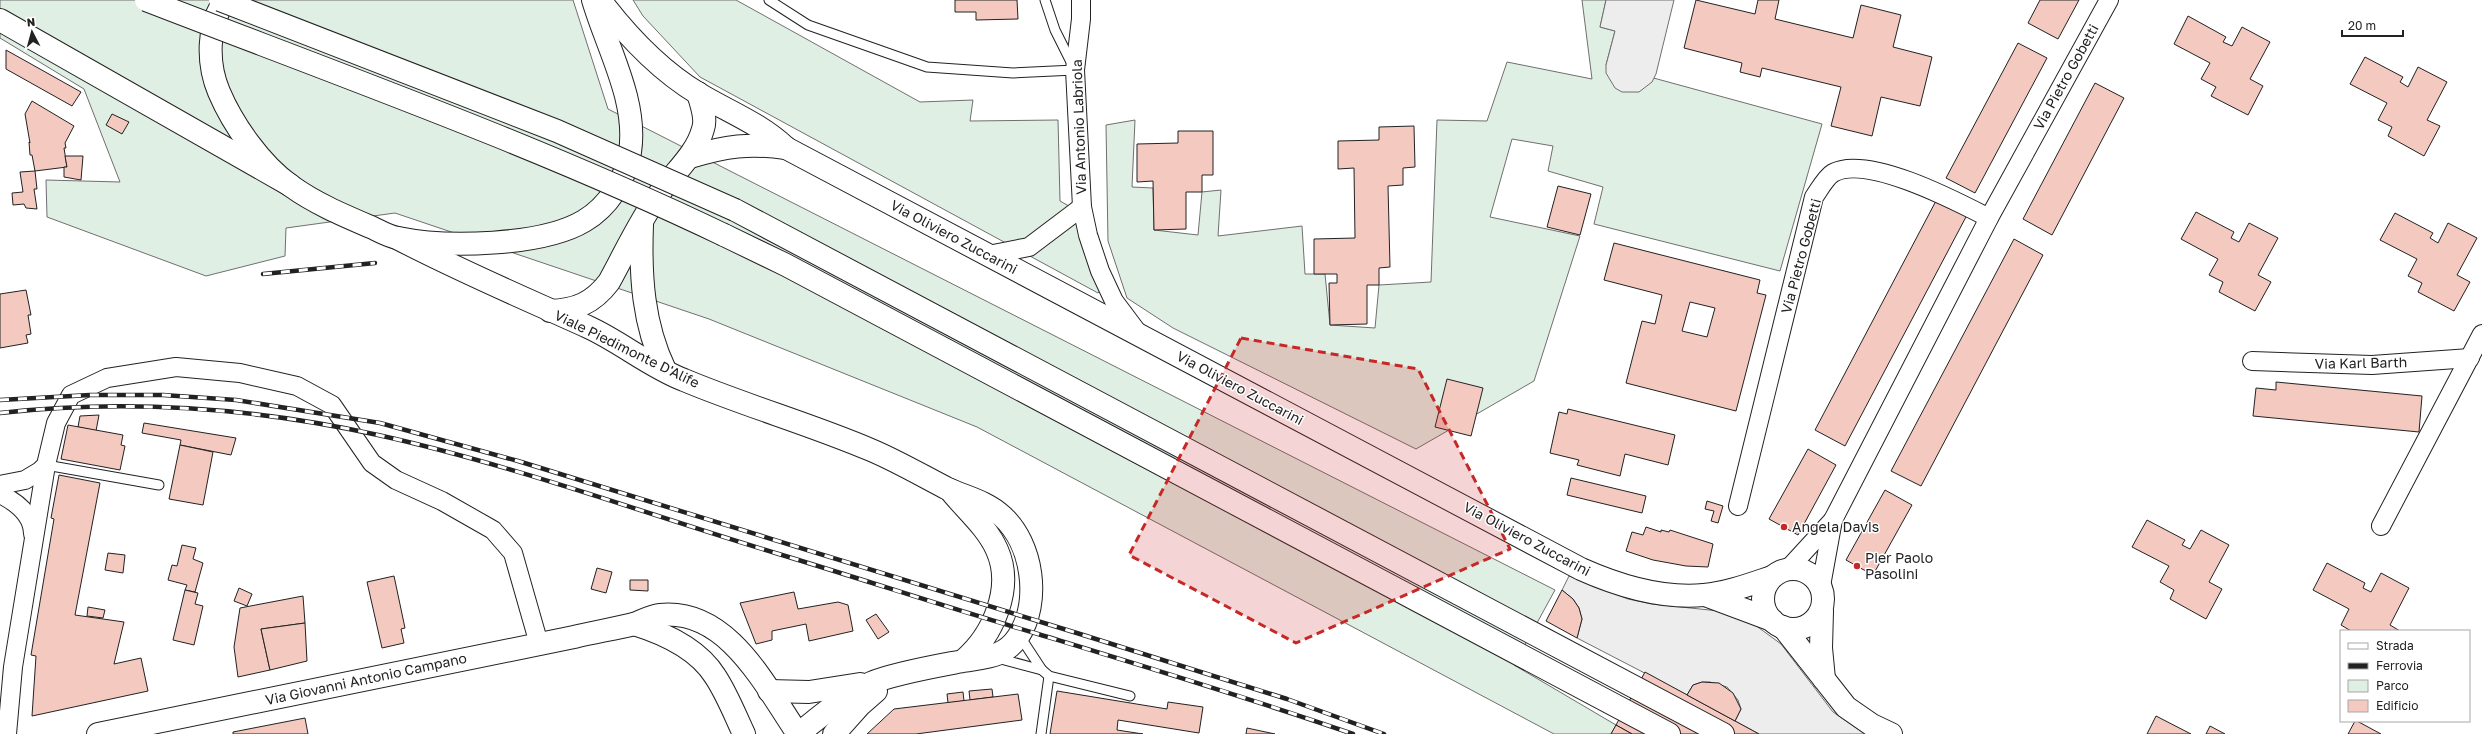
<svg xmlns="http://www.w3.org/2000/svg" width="2482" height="734" viewBox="0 0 2482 734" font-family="'Golos Text',sans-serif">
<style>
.green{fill:#e0efe3;stroke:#6f6f6f}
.parking{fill:#ededed;stroke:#6f6f6f}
.building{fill:#f3c9c0;stroke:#222;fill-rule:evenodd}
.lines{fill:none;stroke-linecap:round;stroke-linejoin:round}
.service-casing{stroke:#222;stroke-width:11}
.minor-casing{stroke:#222;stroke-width:20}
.secondary-casing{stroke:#222;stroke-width:24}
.trunk-casing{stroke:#222;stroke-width:24}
.service{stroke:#fff;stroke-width:9}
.minor{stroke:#fff;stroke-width:18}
.secondary{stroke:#fff;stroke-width:22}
.trunk{stroke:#fff;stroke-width:22}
.rail-casing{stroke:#222;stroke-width:4.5}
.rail{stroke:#fff;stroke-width:3;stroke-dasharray:9;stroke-linecap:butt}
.trunk-bridge-casing{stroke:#222;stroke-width:24;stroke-linecap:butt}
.trunk-bridge{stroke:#fff;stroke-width:22}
.marked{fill:#c62828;fill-opacity:0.2;stroke:#c62828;stroke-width:3;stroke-dasharray:8 5;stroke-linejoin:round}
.poi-dot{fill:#c62828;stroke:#fff;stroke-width:1.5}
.labels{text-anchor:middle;stroke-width:3;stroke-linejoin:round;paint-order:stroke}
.street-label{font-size:14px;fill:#222;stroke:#fff}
.poi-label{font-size:14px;fill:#222;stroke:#fff;text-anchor:start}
</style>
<rect width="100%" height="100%" fill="#fff"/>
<g class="green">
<path d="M 0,0 L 573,0 L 608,109 L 1555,590 L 1514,665 L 1616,725 L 1611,734 L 1554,734 L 977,427 L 709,319 L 395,213 L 286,228 L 285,256 L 206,276 L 47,217 L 46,180 L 120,182 L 84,89 L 0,38 Z"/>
<path d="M 633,0 L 736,0 L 920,102 L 973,100 L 970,121 L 1058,120 L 1060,201 L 1083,214 L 1106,284 L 1098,293 L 700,77 L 643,16 Z"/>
<path d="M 1582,0 L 1606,0 L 1600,27 L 1615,31 L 1606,65 L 1822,124 L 1780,271 L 1594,224 L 1603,187 L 1548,171 L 1553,146 L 1512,139 L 1490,217 L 1580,236 L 1534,381 L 1416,449 L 1173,328 L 1127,298 L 1108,241 L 1106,125 L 1135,120 L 1132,187 L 1153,188 L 1154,230 L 1198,235 L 1202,192 L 1221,190 L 1218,236 L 1302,226 L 1305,274 L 1325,274 L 1330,325 L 1375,328 L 1379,285 L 1431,282 L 1437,120 L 1487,121 L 1507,62 L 1592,79 Z"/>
</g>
<g class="parking">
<path d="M 1606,0 L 1674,0 L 1656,74 L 1652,82 L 1639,92 L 1622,92 L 1615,88 L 1606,73 L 1606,65 L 1615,31 L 1600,27 Z"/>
<path d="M 1569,576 L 1628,599 L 1652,604 L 1719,611 L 1751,622 L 1781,644 L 1833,712 L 1865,734 L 1759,734 L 1735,721 L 1741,709 L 1738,700 L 1727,687 L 1710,682 L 1702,682 L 1693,685 L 1687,695 L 1577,638 L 1582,619 L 1579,608 L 1573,599 L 1562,590 Z"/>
</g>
<g class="building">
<path d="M 955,0 L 1017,0 L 1018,19 L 976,20 L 976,12 L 955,12 Z"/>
<path d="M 1696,0 L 1755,14 L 1758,0 L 1779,0 L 1775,19 L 1853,38 L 1861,5 L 1901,15 L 1893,47 L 1932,57 L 1920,106 L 1881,97 L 1872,136 L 1831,126 L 1841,87 L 1762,68 L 1760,77 L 1740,72 L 1742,63 L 1684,48 Z"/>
<path d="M 2040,0 L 2079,0 L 2058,39 L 2028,23 Z"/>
<path d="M 2188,16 L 2226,37 L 2223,42 L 2232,46 L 2242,27 L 2270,42 L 2250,79 L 2263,86 L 2248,115 L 2211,96 L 2216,87 L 2201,79 L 2210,63 L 2174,44 Z"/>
<path d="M 2018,43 L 2047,58 L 1975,193 L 1946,178 Z"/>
<path d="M 6,50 L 81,92 L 72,106 L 6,69 Z"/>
<path d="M 2365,57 L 2403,77 L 2400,82 L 2408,87 L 2418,67 L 2447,82 L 2427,120 L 2440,126 L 2424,156 L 2388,136 L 2392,127 L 2378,120 L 2387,103 L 2350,84 Z"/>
<path d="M 2095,83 L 2124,98 L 2052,235 L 2023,219 Z"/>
<path d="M 32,101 L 74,126 L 65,143 L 66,148 L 64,148 L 67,167 L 35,171 L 32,155 L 30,155 L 29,142 L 30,143 L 25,114 Z"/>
<path d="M 112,114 L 129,122 L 122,134 L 106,125 Z"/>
<path d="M 1414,126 L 1415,167 L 1403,168 L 1403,185 L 1388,186 L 1390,267 L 1379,268 L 1379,285 L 1367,285 L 1367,324 L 1330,325 L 1329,283 L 1337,283 L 1337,274 L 1314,274 L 1314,239 L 1355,238 L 1354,168 L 1338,169 L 1338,141 L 1379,140 L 1379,127 Z"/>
<path d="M 1178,131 L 1213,131 L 1213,175 L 1202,175 L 1202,192 L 1186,192 L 1186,229 L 1154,230 L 1153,181 L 1137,182 L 1137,144 L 1178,143 Z"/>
<path d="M 65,156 L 83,156 L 81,180 L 64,177 L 64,167 L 67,167 Z"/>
<path d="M 35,171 L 37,189 L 34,189 L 37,209 L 26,208 L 24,204 L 13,205 L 12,193 L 23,192 L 20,172 Z"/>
<path d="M 1558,186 L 1591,194 L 1580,235 L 1547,227 Z"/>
<path d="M 1937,199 L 1967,215 L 1845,446 L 1815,430 Z"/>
<path d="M 2196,212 L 2234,232 L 2231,238 L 2239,242 L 2249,223 L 2278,238 L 2258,275 L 2271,282 L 2255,311 L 2219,292 L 2223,282 L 2209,275 L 2218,259 L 2181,239 Z"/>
<path d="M 2395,213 L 2433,233 L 2430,238 L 2438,243 L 2448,223 L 2477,238 L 2457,275 L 2470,282 L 2454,311 L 2418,292 L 2422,283 L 2408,276 L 2417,259 L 2380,240 Z"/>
<path d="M 2014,239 L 2043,255 L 1921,486 L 1891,471 Z"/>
<path d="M 1614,243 L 1760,280 L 1757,293 L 1766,295 L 1736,411 L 1626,383 L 1642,321 L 1655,324 L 1662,295 L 1604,280 ZM 1690,302 L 1715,308 L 1707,337 L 1682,331 Z"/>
<path d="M 26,290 L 31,315 L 28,315 L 31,334 L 26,335 L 28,343 L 0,348 L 0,294 Z"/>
<path d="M 1447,379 L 1483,388 L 1471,436 L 1435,427 Z"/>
<path d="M 2276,382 L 2422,396 L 2419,432 L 2253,416 L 2256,388 L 2276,390 Z"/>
<path d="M 1568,409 L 1675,435 L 1668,465 L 1625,454 L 1620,476 L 1577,465 L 1579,460 L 1550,453 L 1559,412 L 1567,414 Z"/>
<path d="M 99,415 L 96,431 L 78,427 L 80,416 Z"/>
<path d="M 144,423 L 236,438 L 231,455 L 180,445 L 181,440 L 142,433 Z"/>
<path d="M 68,425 L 123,435 L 121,445 L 125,446 L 120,470 L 61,459 Z"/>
<path d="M 180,445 L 213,452 L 203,505 L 169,499 Z"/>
<path d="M 1808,449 L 1836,465 L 1798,535 L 1769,519 Z"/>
<path d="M 59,475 L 100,483 L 75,615 L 124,622 L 114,664 L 141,658 L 148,691 L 32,716 L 36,656 L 31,655 L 54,519 L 51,518 Z"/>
<path d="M 1571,478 L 1646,496 L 1642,513 L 1567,495 Z"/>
<path d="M 1885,490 L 1912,505 L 1873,575 L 1846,560 Z"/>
<path d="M 1707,501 L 1723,506 L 1718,523 L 1711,521 L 1714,511 L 1705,509 Z"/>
<path d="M 2147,520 L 2185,540 L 2182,545 L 2190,549 L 2201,530 L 2229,545 L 2209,582 L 2222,589 L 2206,619 L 2170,599 L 2174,590 L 2160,582 L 2169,566 L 2132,547 Z"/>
<path d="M 1646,527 L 1661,532 L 1661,530 L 1669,532 L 1670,530 L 1713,544 L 1708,567 L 1686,566 L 1653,560 L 1626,551 L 1632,532 L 1643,535 Z"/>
<path d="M 182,545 L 196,548 L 193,559 L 203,563 L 195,592 L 185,590 L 187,585 L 168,580 L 172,565 L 177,566 Z"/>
<path d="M 108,553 L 125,555 L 123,573 L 105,570 Z"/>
<path d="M 2327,563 L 2365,583 L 2363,588 L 2371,592 L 2381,573 L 2409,588 L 2390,625 L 2400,631 L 2351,631 L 2341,625 L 2349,609 L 2313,590 Z"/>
<path d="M 597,568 L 612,572 L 606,593 L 591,589 Z"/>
<path d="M 394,576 L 405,628 L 401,629 L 404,643 L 382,648 L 367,582 Z"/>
<path d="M 630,580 L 648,580 L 648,591 L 630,590 Z"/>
<path d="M 239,588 L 252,594 L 247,606 L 234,601 Z"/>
<path d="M 185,590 L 198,593 L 195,604 L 203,606 L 194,645 L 173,640 Z"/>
<path d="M 1562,590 L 1573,599 L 1579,608 L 1582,619 L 1577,638 L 1546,621 Z"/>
<path d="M 794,592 L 798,609 L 838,602 L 848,605 L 853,631 L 809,641 L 806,624 L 772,631 L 772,640 L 756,644 L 740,603 Z"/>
<path d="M 303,596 L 305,623 L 261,629 L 270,670 L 238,677 L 234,647 L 240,608 Z"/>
<path d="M 88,607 L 105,610 L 103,618 L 87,616 Z"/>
<path d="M 876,614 L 889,632 L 878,639 L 866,620 Z"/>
<path d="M 305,623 L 307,661 L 270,670 L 261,629 Z"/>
<path d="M 1645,672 L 1759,734 L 1632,734 L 1616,725 Z"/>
<path d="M 1702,682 L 1719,683 L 1733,693 L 1741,709 L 1735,721 L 1687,695 L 1693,685 Z"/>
<path d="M 992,689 L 993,697 L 970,700 L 969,691 Z"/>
<path d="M 1057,691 L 1167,709 L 1168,702 L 1203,707 L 1199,733 L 1118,720 L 1117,730 L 1143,734 L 1050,734 Z"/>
<path d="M 963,692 L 964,701 L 948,703 L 947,694 Z"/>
<path d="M 1018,694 L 1022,720 L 916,734 L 867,734 L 894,709 Z"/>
<path d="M 2156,716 L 2191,734 L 2147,734 Z"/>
<path d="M 305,718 L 308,734 L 233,734 L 233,732 Z"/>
<path d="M 2355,721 L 2357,721 L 2381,734 L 2348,734 Z"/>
<path d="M 1616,725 L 1632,734 L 1611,734 Z"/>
<path d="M 2210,726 L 2225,734 L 2206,734 Z"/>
<path d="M 1247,728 L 1275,734 L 1246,734 Z"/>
</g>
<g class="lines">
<defs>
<g id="service">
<path d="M 769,0 L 808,25 L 927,67 L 1013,73 L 1075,70 L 1055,30 L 1045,0"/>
<path d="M 46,465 L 159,485"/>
<path d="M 1019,635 L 1042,670 L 1049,676 L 1130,696"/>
<path d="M 997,658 L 1042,670"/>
<path d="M 1041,734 L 1049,676"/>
</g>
<g id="minor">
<path d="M 1081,0 L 1081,19 L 1075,70 L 1082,207 L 1088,235 L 1100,271 L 1114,301 L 1138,333"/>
<path d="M 988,255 L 1029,247 L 1082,207"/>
<path d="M 2252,361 L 2372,365 L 2470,358"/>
<path d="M 0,485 L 25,480 L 40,471 L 46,465 L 56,423 L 71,395 L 107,378 L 176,367 L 240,373 L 297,386 L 332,405 L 372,463 L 396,480 L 442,501 L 493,530 L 513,553 L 539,644"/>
<path d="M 0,494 C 16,502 33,514 33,534"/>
<path d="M 1738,506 L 1814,197 C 1819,190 1826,177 1833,173 C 1867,154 1956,201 1989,218"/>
<path d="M 2381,526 L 2482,334"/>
<path d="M 1788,569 L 1833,520 L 1989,218 L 2109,0"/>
<path d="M 1821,586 L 1833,520"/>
<path d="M 7,734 L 13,667 L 46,465"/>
</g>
<g id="secondary">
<path d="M 225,0 C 207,25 207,64 219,92 C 233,125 261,165 291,186 C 316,204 345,216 373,228 C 381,232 390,237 398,238 C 446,248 542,246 584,221 C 608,207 626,179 630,152 C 638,101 607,48 593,0"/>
<path d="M 600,0 C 628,37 659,70 699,94 C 729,112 761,124 786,148 L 1581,569 C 1619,586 1662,599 1704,595 C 1727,593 1751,584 1772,577"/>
<path d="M 690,157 C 726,146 749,143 786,148"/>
<path d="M 642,225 C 640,276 643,324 665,370"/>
<path d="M 397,238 C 460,271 524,298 588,327 C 621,342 650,367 684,380 C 746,406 810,424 871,450 C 897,461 921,475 946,488 C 965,497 986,501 1002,516 C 1033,544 1041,602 1018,637 C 1004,658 985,657 963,661 C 937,666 895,673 871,683 C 844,696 821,716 798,734"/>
<path d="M 550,311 C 576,310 593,303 609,282 C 625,253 639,222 659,194 C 674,172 696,155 703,129 C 707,118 701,104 698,93"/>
<path d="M 950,490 C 965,509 987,527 997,550 C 1014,588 993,635 964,660"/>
<circle cx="1793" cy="599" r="30"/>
<path d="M 1705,595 L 1772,620"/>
<path d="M 1822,611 L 1821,648 L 1824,679"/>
<path d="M 634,624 C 663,633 698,649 715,676 C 727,694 735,715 744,734"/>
<path d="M 1783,627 L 1846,707 L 1872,725 L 1891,734"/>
<path d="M 769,691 L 809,692 L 860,684"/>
<path d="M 98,734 L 574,637 C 594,632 614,629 634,624 C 642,621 651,616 660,615 C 728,608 765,686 798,734"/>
<path d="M 834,734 L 860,705 L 876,691"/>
</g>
<g id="trunk">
<path d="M 0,20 L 290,185"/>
<path d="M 735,210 L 1723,734"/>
<path d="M 724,235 L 786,265 L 1669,734"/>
</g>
</defs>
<use href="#service" class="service-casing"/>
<use href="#minor" class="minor-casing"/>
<use href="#secondary" class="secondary-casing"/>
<use href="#trunk" class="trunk-casing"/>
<use href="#service" class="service"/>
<use href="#minor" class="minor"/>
<use href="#secondary" class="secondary"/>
<use href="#trunk" class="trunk"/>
<defs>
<g id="rail">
<path d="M 263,274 L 375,263"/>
<path d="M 0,400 L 90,395 L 163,395 L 236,400 L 380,423 L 518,461 L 1080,634 L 1287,699 L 1384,734"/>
<path d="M 0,413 C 125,399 255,408 378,435 C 514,465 649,515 782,555 C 868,581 952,609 1038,634 C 1143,666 1249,698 1353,734"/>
</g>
</defs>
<use href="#rail" class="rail-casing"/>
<use href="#rail" class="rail"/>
<defs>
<g id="trunk-bridge">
<path d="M 146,0 C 340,75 536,145 724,235"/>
<path d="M 220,0 L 557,131 L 735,210"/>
</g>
</defs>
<use href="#trunk-bridge" class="trunk-bridge-casing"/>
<use href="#trunk-bridge" class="trunk-bridge"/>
</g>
<path class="marked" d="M 1241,338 L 1418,369 L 1510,549 L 1296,643 L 1129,555 Z"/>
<g class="poi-dot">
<circle cx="1784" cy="527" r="4"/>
<circle cx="1857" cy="566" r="4"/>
</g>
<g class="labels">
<g class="street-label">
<text transform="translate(2066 77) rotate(-61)" y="5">Via Pietro Gobetti</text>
<text transform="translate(1079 127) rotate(-92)" y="5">Via Antonio Labriola</text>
<text transform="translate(954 237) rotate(28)" y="5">Via Oliviero Zuccarini</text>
<text transform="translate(1801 256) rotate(-75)" y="5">Via Pietro Gobetti</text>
<text transform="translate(627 349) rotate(26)" y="5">Viale Piedimonte D'Alife</text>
<text transform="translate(2361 363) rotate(-1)" y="5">Via Karl Barth</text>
<text transform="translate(1240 388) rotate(28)" y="5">Via Oliviero Zuccarini</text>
<text transform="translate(1527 539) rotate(28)" y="5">Via Oliviero Zuccarini</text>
<text transform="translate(366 679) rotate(-12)" y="5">Via Giovanni Antonio Campano</text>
</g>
<g class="poi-label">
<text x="1792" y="532">Angela Davis</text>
<text x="1865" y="563">Pier Paolo<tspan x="1865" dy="16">Pasolini</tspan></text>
</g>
</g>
<rect x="2340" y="630" width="130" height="92" fill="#ffffff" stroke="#a7a7a7"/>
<rect x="2348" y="643" width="20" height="6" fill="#ffffff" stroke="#a7a7a7"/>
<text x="2376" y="650" font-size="12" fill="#222222">Strada</text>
<rect x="2348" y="663" width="20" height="6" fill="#222222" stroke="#a7a7a7"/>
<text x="2376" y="670" font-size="12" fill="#222222">Ferrovia</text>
<rect x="2348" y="680" width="20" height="12" fill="#e0efe3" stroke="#a7a7a7"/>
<text x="2376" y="690" font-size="12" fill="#222222">Parco</text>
<rect x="2348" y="700" width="20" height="12" fill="#f3c9c0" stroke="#a7a7a7"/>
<text x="2376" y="710" font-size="12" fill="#222222">Edificio</text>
<g transform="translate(32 32) rotate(354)" stroke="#ffffff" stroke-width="3" paint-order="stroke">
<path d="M0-3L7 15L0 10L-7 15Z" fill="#222222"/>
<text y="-6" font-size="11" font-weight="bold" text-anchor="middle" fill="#222222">N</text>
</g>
<path d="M2342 30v6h61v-6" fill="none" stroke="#222222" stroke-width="2"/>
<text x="2348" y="30" font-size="12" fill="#222222" stroke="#ffffff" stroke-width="3" paint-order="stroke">20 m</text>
</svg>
